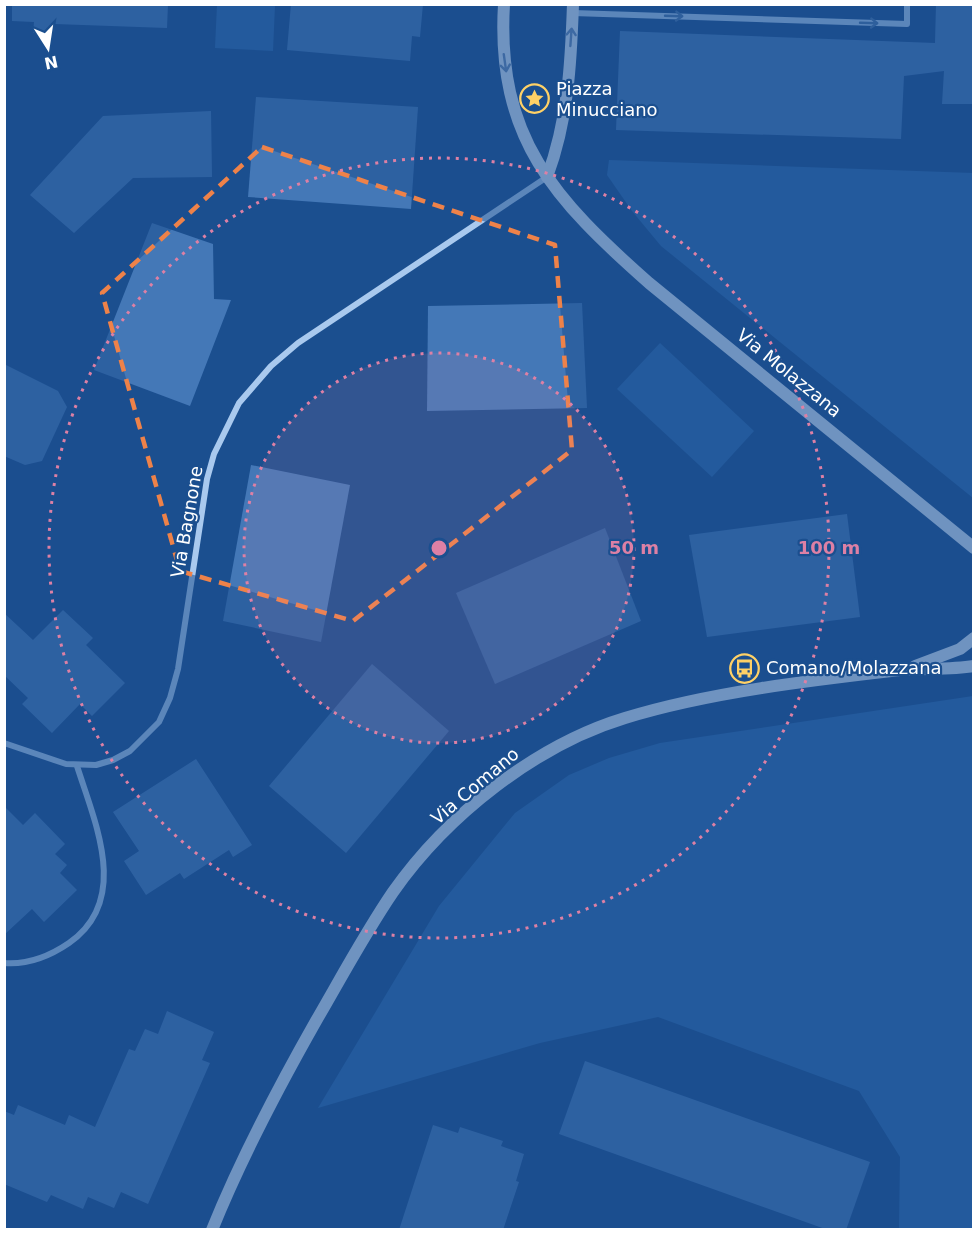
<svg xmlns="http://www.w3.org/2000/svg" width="978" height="1234" viewBox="0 0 978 1234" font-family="'DejaVu Sans',sans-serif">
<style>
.green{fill:#2e69ad}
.building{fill:#4478b7}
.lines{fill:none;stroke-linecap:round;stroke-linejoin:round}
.street{stroke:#a9c9ee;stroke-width:6}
.secondary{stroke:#d6e6fa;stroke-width:12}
.oneway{stroke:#4674ac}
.oneway2{stroke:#668bba}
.marked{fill:none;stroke:#ee8249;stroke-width:4.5;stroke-dasharray:12 8;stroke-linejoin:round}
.ring{fill:none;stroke:#dd80a5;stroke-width:3;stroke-dasharray:3 6}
.labels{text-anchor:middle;stroke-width:4.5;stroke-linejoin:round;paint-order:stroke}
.poi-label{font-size:18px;fill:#fff;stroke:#1b4f8f;text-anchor:start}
.street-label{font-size:18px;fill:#fff;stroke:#1b4f8f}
.centre{fill:#dd80a5;stroke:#1b4f8f;stroke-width:3}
.ring-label{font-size:18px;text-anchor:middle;font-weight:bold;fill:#dd80a5;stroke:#1b4f8f;stroke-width:4.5;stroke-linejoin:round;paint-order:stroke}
</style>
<rect width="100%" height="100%" fill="#1b4f8f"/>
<g class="green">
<path d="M 217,5 L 275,5 L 273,51 L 215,48 Z"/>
<path d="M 609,160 L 973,173 L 973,498 L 661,246 L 632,211 L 607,175 Z"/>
<path d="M 660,343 L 754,431 L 712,477 L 617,389 Z"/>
<path d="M 973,696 L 973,1229 L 899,1229 L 900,1157 L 859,1091 L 658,1017 L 540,1043 L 318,1108 L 439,906 L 515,813 L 569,775 L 609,758 L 660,743 Z"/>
</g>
<g class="building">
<path d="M 12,4 L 168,4 L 167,28 L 55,24 L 54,34 L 33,33 L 34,22 L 12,21 Z"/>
<path d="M 291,4 L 423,4 L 420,37 L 412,36 L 410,61 L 287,50 Z"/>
<path d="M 936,4 L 974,4 L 974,104 L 942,104 L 944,71 L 904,76 L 901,139 L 616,130 L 620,31 L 935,43 Z"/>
<path d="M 256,97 L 418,107 L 411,209 L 248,197 Z"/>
<path d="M 211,111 L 212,177 L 133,178 L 74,233 L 30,195 L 103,116 Z"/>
<path d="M 152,223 L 213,244 L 214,299 L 231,300 L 190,406 L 94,370 Z"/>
<path d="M 582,303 L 587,408 L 427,411 L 428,306 Z"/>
<path d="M 4,364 L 58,391 L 67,407 L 42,461 L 25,465 L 4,456 Z"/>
<path d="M 251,465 L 350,485 L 321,642 L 223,621 Z"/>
<path d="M 847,514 L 860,617 L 707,637 L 689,535 Z"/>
<path d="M 605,528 L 641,621 L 495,684 L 456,593 Z"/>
<path d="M 63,610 L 93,638 L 86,645 L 125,683 L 92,716 L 80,704 L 52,733 L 22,704 L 28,698 L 4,675 L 4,613 L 33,640 Z"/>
<path d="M 372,664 L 449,731 L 346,853 L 269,786 Z"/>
<path d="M 196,759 L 252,845 L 233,857 L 229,850 L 184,879 L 180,873 L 146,895 L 124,861 L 139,851 L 113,812 Z"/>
<path d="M 4,806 L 23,825 L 35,813 L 65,844 L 55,854 L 67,865 L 60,873 L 77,890 L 44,922 L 32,909 L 4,935 Z"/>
<path d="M 167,1011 L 214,1032 L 202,1060 L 210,1063 L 148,1204 L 121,1192 L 114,1208 L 88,1197 L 83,1209 L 51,1195 L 47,1202 L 4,1184 L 4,1111 L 14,1115 L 18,1105 L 65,1125 L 69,1115 L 95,1127 L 129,1049 L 135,1051 L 145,1029 L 158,1034 Z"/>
<path d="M 585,1061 L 870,1162 L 846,1230 L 828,1230 L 559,1134 Z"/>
<path d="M 433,1125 L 458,1133 L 460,1127 L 503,1141 L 501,1146 L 524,1154 L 516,1181 L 519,1182 L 503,1230 L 399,1230 Z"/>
</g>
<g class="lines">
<g class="street">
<path d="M 573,13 L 907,24 L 907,4"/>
<path d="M 4,743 L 66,764 L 96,765 L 113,760 L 130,751 L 159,722 L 170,698 L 178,669 L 207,479 L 214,454 L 239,403 L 271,366 L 298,343 L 547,177"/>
<path d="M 4,963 C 28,965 50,956 69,943 C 131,900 95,823 77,766"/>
</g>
<g class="secondary">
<path d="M 504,4 C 496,138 555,200 649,283 L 974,548"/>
<path d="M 547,177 C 568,121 571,63 573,4"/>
<path d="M 915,666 L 960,649 L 974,638"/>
<path d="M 212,1230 C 241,1158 278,1088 316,1021 C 341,978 365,933 393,892 C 447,815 536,745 625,718 C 709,692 814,680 901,670 C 925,668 950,670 974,666"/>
</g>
</g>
<defs><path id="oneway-shaft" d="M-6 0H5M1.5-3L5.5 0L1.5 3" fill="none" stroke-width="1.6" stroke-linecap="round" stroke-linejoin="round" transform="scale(1.5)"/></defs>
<g class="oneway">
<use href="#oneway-shaft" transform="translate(674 16) rotate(2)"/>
<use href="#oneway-shaft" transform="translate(869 23) rotate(2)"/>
</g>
<g class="oneway2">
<use href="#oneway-shaft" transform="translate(571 37) rotate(-86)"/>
<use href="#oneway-shaft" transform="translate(505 63) rotate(82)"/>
</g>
<path d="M0 0H978V1234H0ZM 262,147 L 555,245 L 572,450 L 353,621 L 180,571 L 102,293 Z" fill="#1b4f8f" fill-opacity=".55" fill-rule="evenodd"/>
<path class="marked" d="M 262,147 L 555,245 L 572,450 L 353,621 L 180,571 L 102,293 Z"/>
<circle cx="439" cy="548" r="195" fill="#dd80a5" fill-opacity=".12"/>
<g class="ring">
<circle cx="439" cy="548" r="195"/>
<circle cx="439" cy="548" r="390"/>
</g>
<defs>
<symbol id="sight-ring" viewBox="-11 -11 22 22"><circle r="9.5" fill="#1b4f8f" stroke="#ffd166" stroke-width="1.5"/><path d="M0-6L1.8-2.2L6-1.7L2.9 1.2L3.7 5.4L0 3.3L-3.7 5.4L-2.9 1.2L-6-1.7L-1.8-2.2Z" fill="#ffd166"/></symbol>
<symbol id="bus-ring" viewBox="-11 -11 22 22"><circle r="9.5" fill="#1b4f8f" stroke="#ffd166" stroke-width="1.5"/><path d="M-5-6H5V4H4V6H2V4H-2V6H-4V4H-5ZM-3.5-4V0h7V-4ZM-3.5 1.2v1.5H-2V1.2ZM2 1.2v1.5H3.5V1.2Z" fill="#ffd166"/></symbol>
</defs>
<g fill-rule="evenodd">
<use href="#sight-ring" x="518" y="82" width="33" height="33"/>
<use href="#bus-ring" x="728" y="652" width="33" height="33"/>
</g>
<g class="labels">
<g class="poi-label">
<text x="556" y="95">Piazza<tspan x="556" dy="21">Minucciano</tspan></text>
<text x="766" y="674">Comano/Molazzana</text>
</g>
<g class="street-label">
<text transform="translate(789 373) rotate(39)" y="6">Via Molazzana</text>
<text transform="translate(187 522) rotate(-80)" y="6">Via Bagnone</text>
<text transform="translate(475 786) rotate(-40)" y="6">Via Comano</text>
</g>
</g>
<circle cx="439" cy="548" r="9" class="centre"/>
<g class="ring-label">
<text x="634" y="554">50 m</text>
<text x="829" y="554">100 m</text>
</g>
<rect width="978" height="1234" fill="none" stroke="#ffffff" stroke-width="12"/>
<g transform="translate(48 48) rotate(168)" stroke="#1b4f8f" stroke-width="4.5" paint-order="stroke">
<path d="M0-4.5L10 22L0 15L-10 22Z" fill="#ffffff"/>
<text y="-9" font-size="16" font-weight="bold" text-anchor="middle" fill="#ffffff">N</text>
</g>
</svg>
